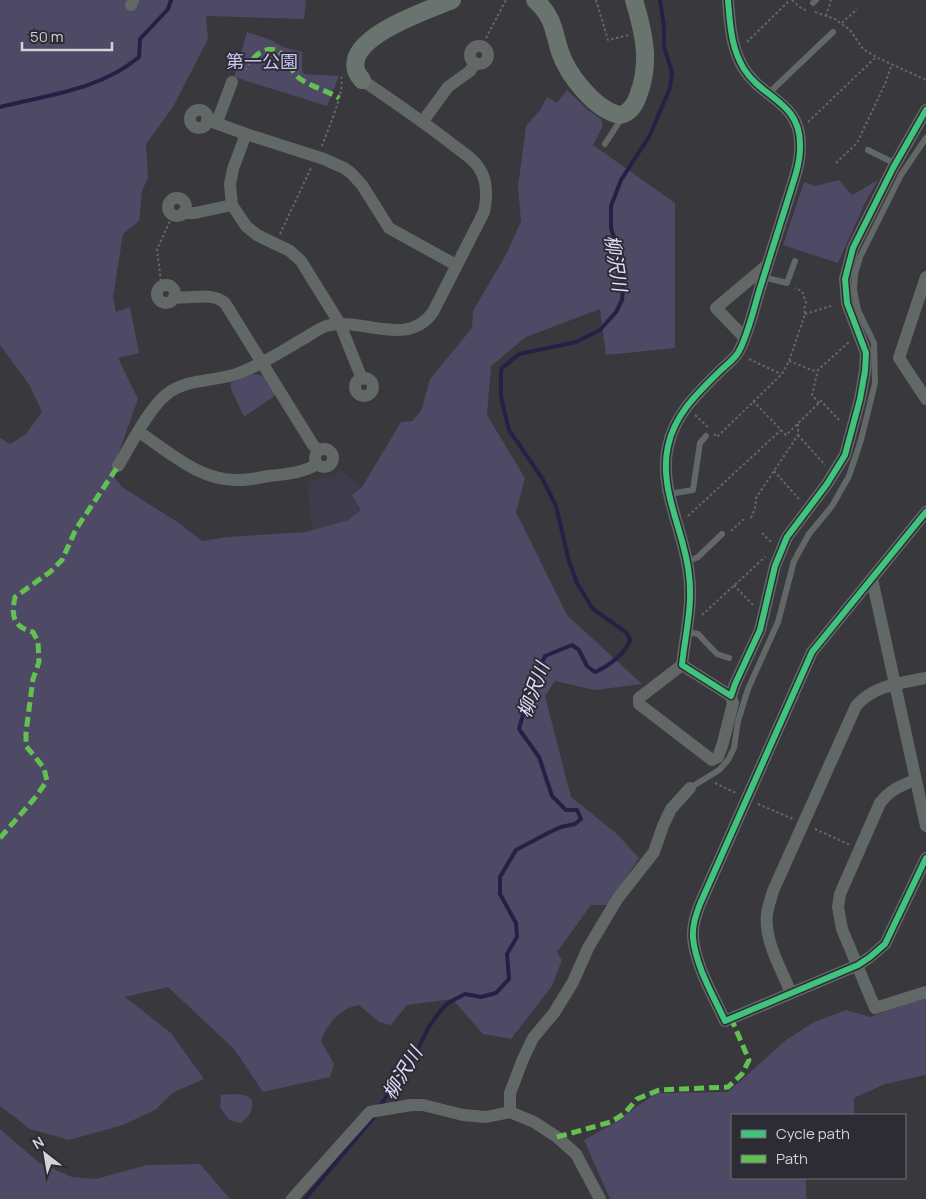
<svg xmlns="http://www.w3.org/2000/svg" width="926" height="1199" viewBox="0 0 926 1199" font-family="Manrope,'Noto Sans JP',sans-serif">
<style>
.built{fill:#3e3c4b}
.green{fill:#4e4964}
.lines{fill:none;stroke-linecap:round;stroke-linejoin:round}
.stream{stroke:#291f46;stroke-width:4}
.path{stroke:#636868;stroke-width:2;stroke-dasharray:2.5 2.5;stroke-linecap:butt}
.lane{stroke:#616866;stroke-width:6}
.street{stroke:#616866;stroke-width:12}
.secondary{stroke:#69746f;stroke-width:18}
.quiet{stroke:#63c152;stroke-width:5;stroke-dasharray:10 5;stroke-linecap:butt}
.cycleway-casing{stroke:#2d2c35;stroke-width:9}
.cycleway{stroke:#40c37c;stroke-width:6}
.labels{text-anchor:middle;stroke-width:4;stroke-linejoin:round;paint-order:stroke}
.park-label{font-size:18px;fill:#ccc5f4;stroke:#2d2c35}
.water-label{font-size:19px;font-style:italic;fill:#e2defe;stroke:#2d2c35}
</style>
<rect width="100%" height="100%" fill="#38383d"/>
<path class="built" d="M 340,470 L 362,487 L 361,510 L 348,520 L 312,530 L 307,482 L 334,476 Z"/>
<g class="green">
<path d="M 0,0 L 306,0 L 304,19 L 206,16 L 208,39 L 173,107 L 146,144 L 148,177 L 142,192 L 139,221 L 123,234 L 113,297 L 116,312 L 130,307 L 139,353 L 118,358 L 138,399 L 115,463 L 115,478 L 122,487 L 179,523 L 202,541 L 228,537 L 306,532 L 348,520 L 361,510 L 352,495 L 362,487 L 401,422 L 412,421 L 421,411 L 430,379 L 472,328 L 473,311 L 507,253 L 521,221 L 518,187 L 526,126 L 540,110 L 547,97 L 557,103 L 567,90 L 589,111 L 601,119 L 603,126 L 593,145 L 675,203 L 675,348 L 606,355 L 600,309 L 526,337 L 491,366 L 487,415 L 525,478 L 516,512 L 567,615 L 642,684 L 595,690 L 555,681 L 545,696 L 571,797 L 617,834 L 639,858 L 608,905 L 591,905 L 557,952 L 562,960 L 552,986 L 511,1039 L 483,1034 L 452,999 L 407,1005 L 391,1025 L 379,1022 L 359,1005 C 340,1008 327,1024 321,1041 L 334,1064 L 330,1077 L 263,1092 L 234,1049 L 168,987 L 125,997 L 171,1033 L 204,1079 L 174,1092 L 155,1110 L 123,1125 L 69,1140 L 30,1129 L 0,1106 L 0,438 L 10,444 L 26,434 L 42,412 L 30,386 L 0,345 Z"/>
<path d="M 247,32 L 271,40 L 283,47 L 302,52 L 302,71 L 304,74 L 339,76 L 327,106 L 234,77 Z"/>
<path d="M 839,180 L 852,195 L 878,180 L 865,203 L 838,263 L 783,245 L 804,182 L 815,186 Z"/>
<path d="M 253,374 L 264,376 L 276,395 L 244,417 L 231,389 L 231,382 Z"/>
<path d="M 926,997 L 926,1075 L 885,1084 L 854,1098 L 854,1112 L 856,1115 L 732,1115 L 732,1178 L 806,1178 L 806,1199 L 610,1199 L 584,1140 L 611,1125 L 656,1093 L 728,1092 L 786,1040 L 814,1022 L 846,1010 L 870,1017 Z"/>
<path d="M 232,1094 L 244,1095 L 252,1099 C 253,1111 250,1116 241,1123 L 229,1120 L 220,1107 L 221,1095 Z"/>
<path d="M 0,1129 L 38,1162 L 72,1177 L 96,1179 L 147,1165 L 200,1164 L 230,1199 L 0,1199 Z"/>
</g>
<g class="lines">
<g class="stream">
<path d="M 0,107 C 47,95 100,90 139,57 L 140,39 L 168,9 L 171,0"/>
<path d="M 380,1106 L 417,1051 L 428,1028 L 441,1010 L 448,1003 L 465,994 L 481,997 L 496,993 L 509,979 L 507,954 L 517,937 L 516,923 L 500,894 L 500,877 L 516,850 L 548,833 L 561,827 L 575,824 L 581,819 L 577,810 L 566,810 L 552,796 L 539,757 L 519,729 L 531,687 L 545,656 L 572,645 L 579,650 L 587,666 L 595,672 C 609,666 626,653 630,640 L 627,633 L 593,609 L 577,583 L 569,561 L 556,506 L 542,478 L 509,430 L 501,397 L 501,369 L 519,354 L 576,342 L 600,330 L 616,312 L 622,300 L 623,288 L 622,276 L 617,247 L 611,228 L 611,206 L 621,180 L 650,135 L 670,88 L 672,72 L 664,47 L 664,26 L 660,0"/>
<path d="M 305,1199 L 376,1115"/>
</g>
<g class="path">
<path d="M 596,0 L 608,40 L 629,35"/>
<path d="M 792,0 L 802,9 L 806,10"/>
<path d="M 815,12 L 835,19 L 850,30 L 863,49 L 876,57 L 926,80"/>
<path d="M 826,16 L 831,0"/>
<path d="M 842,23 L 857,9"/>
<path d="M 486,38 L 506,0"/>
<path d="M 747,42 L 790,0"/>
<path d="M 239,71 L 242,66 L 246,69 L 253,59"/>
<path d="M 808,122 L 875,58"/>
<path d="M 322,146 C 327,131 346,90 341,76"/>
<path d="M 836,163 L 857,143 L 885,84 L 892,64"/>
<path d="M 280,234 L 311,168"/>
<path d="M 161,281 L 157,249 L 170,221"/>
<path d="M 805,314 L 834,305"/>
<path d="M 749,359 L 781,374"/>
<path d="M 789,361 L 817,372"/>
<path d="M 753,401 L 786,435 L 821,401 L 841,422"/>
<path d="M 819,403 L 812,395 L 818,370 L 849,342"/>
<path d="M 695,415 L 708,427"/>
<path d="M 714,434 L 717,437 L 782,374 L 789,361 L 805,314 L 804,309 L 806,302 L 802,291 L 795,288"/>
<path d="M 798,435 L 825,465"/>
<path d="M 774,471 L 799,499"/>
<path d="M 688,516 L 781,430"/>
<path d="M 751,518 L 755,509 L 756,498 L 798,435 L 798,424"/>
<path d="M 731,531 L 744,519"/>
<path d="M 762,533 L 771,542"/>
<path d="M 734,585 L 753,605"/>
<path d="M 702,615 L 765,557"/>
<path d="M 715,783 L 736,793"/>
<path d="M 758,804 L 793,819"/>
<path d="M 815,829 L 850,845"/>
</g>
<g class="lane">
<path d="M 813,3 L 816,0"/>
<path d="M 769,93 L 833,32"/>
<path d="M 605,144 L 623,116"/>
<path d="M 868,150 L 896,164"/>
<path d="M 763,277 L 787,283 L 795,261"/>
<path d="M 669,494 L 693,490 L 700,443 L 706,436"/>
<path d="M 687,562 L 698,557 L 722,534"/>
<path d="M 686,632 L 698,634 L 717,654 L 729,658"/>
<path d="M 690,788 L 719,770 L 728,760 L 734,748 L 738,721 L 748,689 L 778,622 L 794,561 L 809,534 L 832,506 L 849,476 L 861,440 L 875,383 L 874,343 L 858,310 L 854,290 L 855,274 L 860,257 L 901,175 L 926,138"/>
</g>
<g class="street">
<path d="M 728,0 C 730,24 731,48 744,69 C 763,99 800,102 800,144 C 801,162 794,179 789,196 C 780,225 771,253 762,282 C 755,303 749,333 739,351 C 736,358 727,364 721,370 C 699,392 675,413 668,446 C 658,490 685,532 689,575 C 693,605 685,636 682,665 L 731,696 L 735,684 L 760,630 L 775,566 L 787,537 L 827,484 L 845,455 L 860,399 L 865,371 L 866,353 L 847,303 L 845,279 L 853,248 L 893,168 L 926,110"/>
<path d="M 131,5 L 133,0"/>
<circle cx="479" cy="55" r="9"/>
<circle cx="199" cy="119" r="9"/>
<path d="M 207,120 L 246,134 L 324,159 L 344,168 L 351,173 L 362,185 L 389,228 L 456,265"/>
<path d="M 423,121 L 448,87 L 470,71 L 475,63"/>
<path d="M 217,122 L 232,82"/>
<path d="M 246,134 L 233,169 L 230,184 L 232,205 L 246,226 L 257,235 L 290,251 L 301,261 L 340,324 L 362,379"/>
<circle cx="177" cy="207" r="9"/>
<path d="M 183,213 L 195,213 L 232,205"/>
<path d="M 926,277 L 899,358 L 926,399"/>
<circle cx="166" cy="294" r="9"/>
<path d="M 174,297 C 191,300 211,291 225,303 L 313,445 L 318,450"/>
<path d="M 744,337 L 716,308 L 767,265"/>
<circle cx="364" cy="387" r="9"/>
<path d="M 139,432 C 169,452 200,481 238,480 C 249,480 259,478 269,476 C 286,474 303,473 317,464"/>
<circle cx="324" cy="458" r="9"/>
<path d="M 118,466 C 131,445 148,409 167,394 C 187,378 216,382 239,373 C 261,365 282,351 303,339 C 310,335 318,329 326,326 C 362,316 407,349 433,312 L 484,212 C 487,198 488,181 479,168 C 473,158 462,152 453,145 C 424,122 393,101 362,80"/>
<path d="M 926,512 L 812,652 L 700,904 C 696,915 692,926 693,938 C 696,967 713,995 725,1021 L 858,965 L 870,957 L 885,944 L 926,858"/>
<path d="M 872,579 L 926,826"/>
<path d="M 682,665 L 639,698 L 639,704 L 712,760 L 718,757 L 723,743 L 733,703 L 731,696"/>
<path d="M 915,780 C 900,786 890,790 880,803 L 840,894 L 838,907 L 842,929 L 875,1008 L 926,992"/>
<path d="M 791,993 C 781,968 764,941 767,914 C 768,906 771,899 773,891 L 856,706 C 874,685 901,683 926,678"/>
<path d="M 510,1112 L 510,1093 L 523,1059 L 533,1038 L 554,1013 L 573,982 L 588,948 L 618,898 L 654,852 L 663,826 L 671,809 L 690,788"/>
<path d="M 292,1199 L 370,1112 L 411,1105 L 423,1105 L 463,1115 L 486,1117 L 510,1112 L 534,1122 L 557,1137 L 576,1154 L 600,1199"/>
</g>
<g class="secondary">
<path d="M 535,0 C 554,17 553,30 560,52 C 568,75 595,110 620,115 C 630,113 635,105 638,96 C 651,63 644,33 634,0"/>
<path d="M 362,80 C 360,77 357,74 356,70 C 347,36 429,10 452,0"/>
</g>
<g class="quiet">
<path d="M 253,59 C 256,55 260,52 266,50 C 285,45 288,69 299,78 C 311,87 326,90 339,98"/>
<path d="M 0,838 L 34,799 L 47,781 L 44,768 L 26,746 L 26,732 L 33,679 L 39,662 L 38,642 L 33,632 C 13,627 11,616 15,597 L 50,572 L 62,560 L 76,529 L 118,466"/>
<path d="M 557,1137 L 611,1122 L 625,1113 L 637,1099 L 659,1090 L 728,1087 L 742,1074 L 749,1060 L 731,1018"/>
</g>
<defs>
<g id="cycleway">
<path d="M 728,0 C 730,24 731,48 744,69 C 763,99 800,102 800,144 C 801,162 794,179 789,196 C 780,225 771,253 762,282 C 755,303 749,333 739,351 C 736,358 727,364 721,370 C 699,392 675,413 668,446 C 658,490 685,532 689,575 C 693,605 685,636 682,665 L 731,696 L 735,684 L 760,630 L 775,566 L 787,537 L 827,484 L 845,455 L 860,399 L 865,371 L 866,353 L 847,303 L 845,279 L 853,248 L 893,168 L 926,110"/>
<path d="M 926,512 L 812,652 L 700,904 C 696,915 692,926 693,938 C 696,967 713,995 725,1021 L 858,965 L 870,957 L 885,944 L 926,858"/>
</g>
</defs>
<use href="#cycleway" class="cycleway-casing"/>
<use href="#cycleway" class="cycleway"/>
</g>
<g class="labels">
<g class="park-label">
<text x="262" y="68">第一公園</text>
</g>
<g class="water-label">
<text transform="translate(616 263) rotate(81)" y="7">柳沢川</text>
<text transform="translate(533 690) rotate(-70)" y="7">柳沢川</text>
<text transform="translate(402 1073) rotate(-59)" y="7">柳沢川</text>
</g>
</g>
<rect x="731" y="1114" width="175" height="65" fill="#2d2c35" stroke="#6f6e76"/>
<rect x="741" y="1130" width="25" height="8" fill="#40c37c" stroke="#6f6e76"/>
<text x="776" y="1139" font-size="15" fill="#d2d2d8">Cycle path</text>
<rect x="741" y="1155" width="25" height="8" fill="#63c152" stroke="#6f6e76"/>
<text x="776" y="1164" font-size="15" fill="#d2d2d8">Path</text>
<g transform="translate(45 1154) rotate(329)" stroke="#2d2c35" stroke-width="4" paint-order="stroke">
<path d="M0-4L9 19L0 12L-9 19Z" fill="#d2d2d8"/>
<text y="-8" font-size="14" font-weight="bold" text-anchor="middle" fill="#d2d2d8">N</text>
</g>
<path d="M22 42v8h90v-8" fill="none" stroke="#d2d2d8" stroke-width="2.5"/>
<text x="30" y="42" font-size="15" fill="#d2d2d8" stroke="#2d2c35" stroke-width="4" paint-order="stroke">50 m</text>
</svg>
